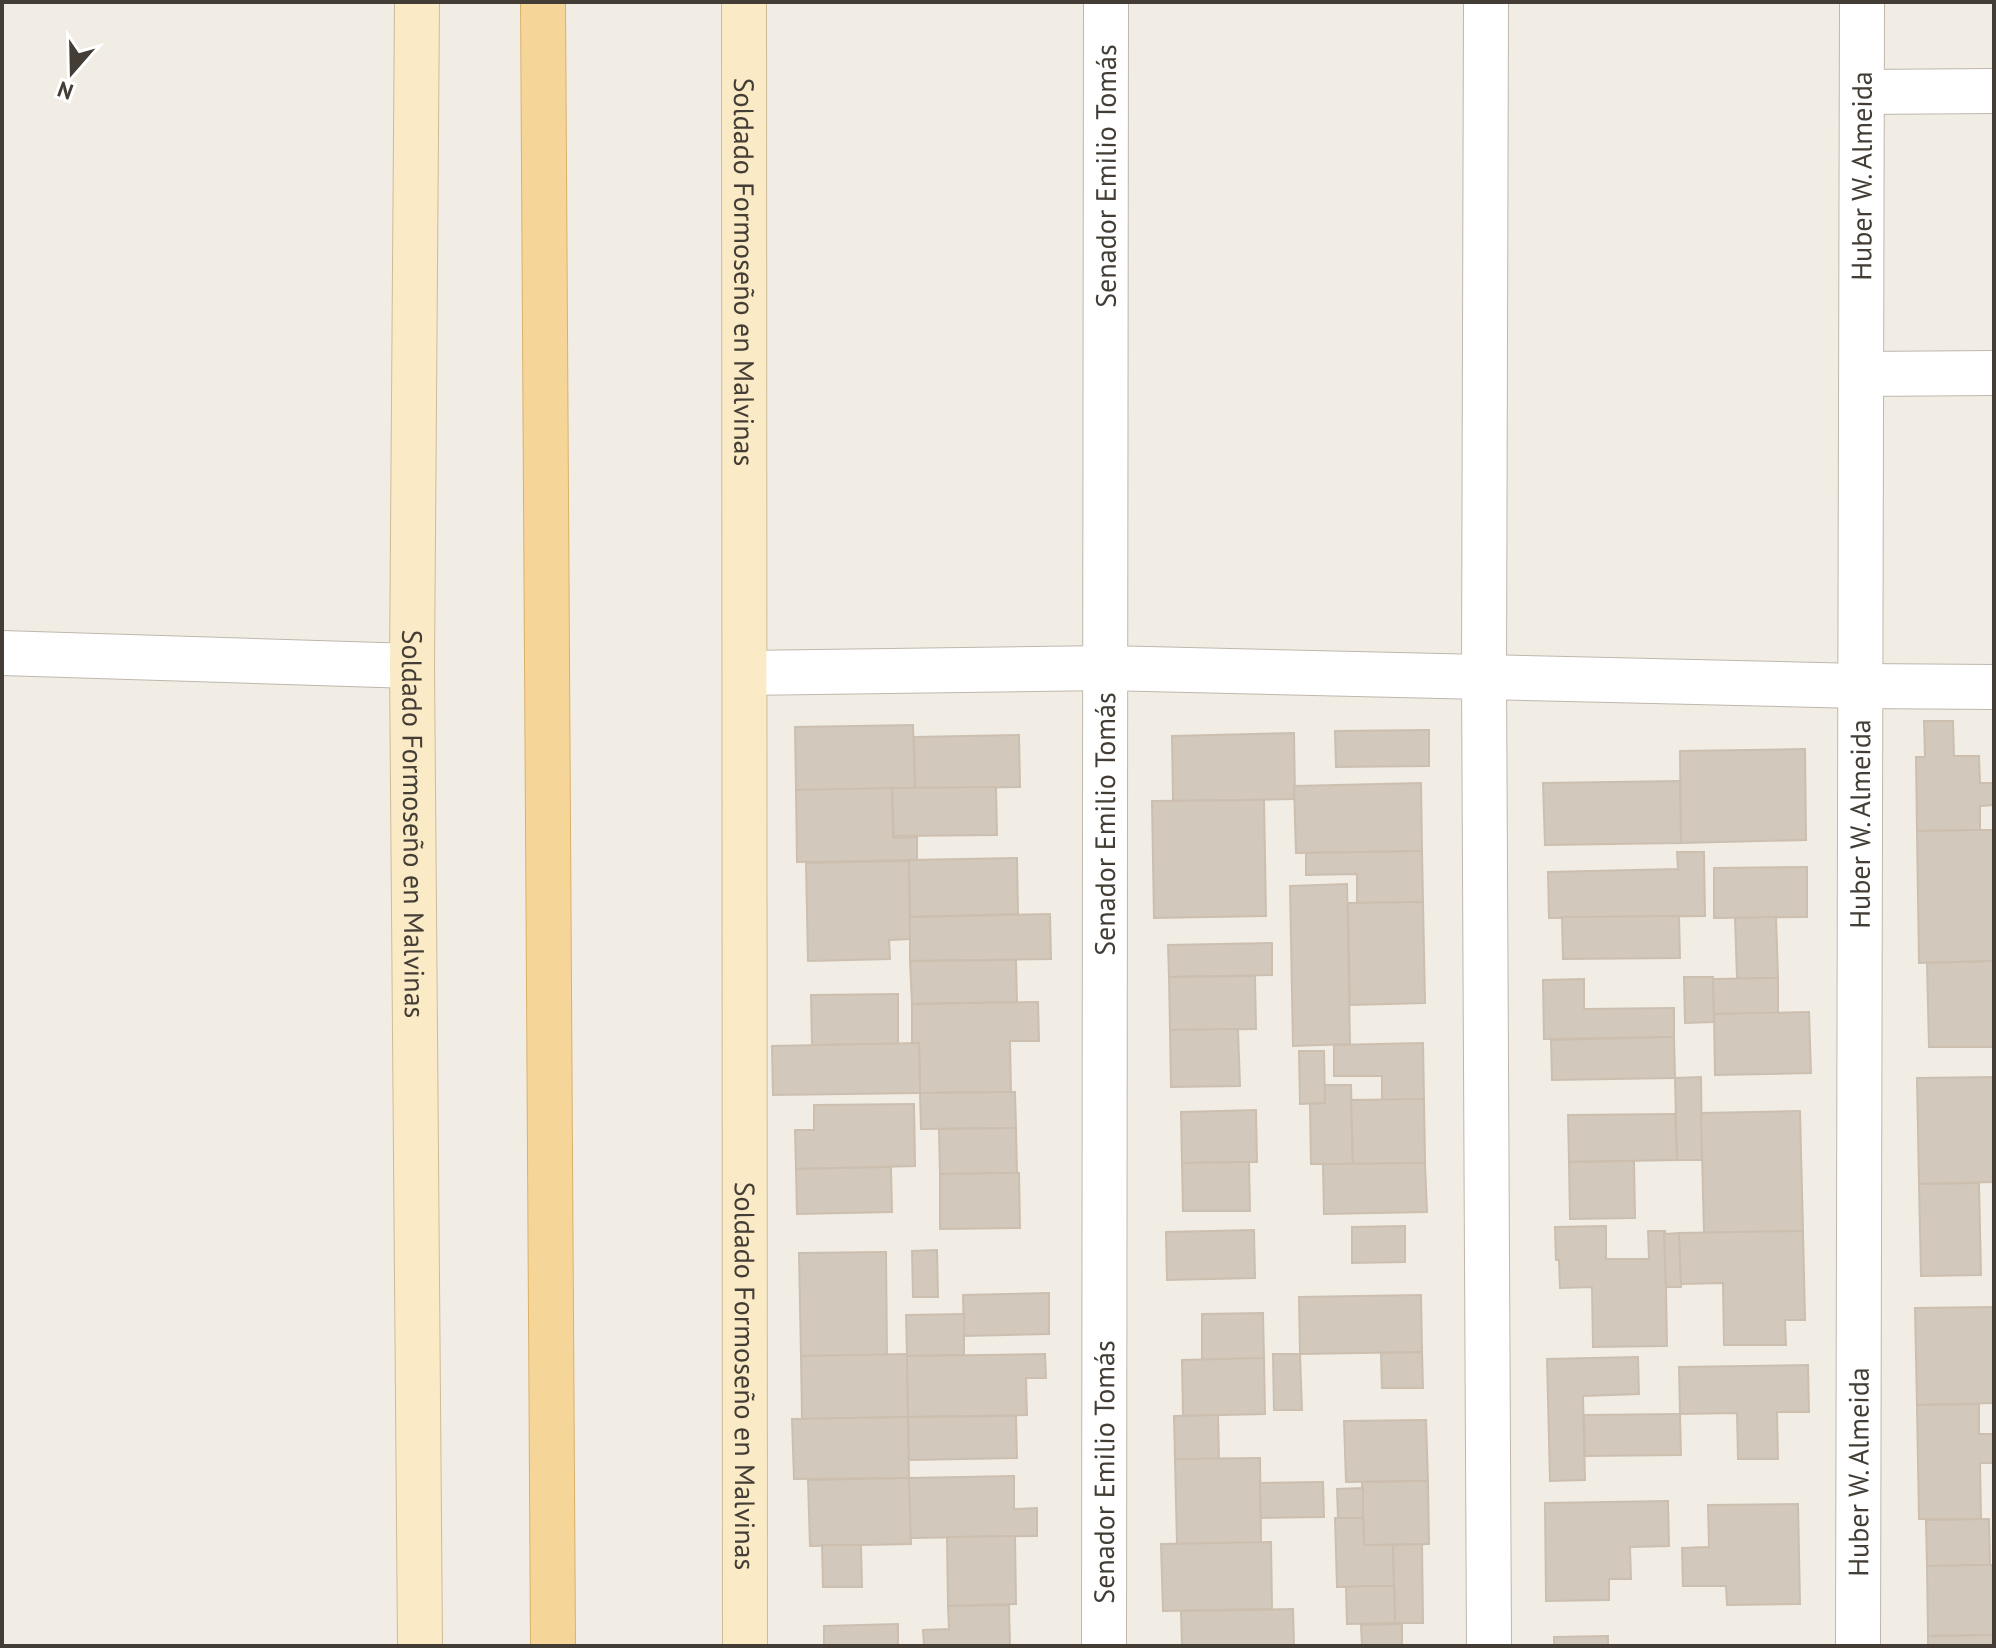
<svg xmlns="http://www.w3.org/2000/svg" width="1996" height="1648" viewBox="0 0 1996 1648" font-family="'PT Sans',sans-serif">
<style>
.building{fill:#d2c8bc;stroke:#ccbfaf;stroke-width:2}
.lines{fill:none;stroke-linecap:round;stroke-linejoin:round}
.street-casing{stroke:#bfb7ac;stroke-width:46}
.secondary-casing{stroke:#cebc98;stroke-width:46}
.primary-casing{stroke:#dab16b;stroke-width:46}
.street{stroke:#fff;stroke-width:44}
.secondary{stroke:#faeac6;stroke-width:44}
.primary{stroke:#f6d599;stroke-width:44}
.labels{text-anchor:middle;stroke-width:6;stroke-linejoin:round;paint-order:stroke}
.street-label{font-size:28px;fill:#433d35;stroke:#fff}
</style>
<rect width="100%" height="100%" fill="#f1ede5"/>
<g class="building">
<path d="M 1924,721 L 1953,721 L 1954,756 L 1979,756 L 1980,783 L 1994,783 L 1994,805 L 1980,806 L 1980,830 L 1917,831 L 1916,757 L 1925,757 Z"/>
<path d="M 913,725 L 915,789 L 796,790 L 795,727 Z"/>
<path d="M 1429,730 L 1429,766 L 1336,767 L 1335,731 Z"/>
<path d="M 1294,733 L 1295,799 L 1173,801 L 1172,736 Z"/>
<path d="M 1019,735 L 1020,787 L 915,789 L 914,737 Z"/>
<path d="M 1805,749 L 1806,840 L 1681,843 L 1680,751 Z"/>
<path d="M 1680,781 L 1681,843 L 1545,845 L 1543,783 Z"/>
<path d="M 1421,783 L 1422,851 L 1296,853 L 1294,786 Z"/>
<path d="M 996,787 L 997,835 L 894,836 L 892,788 Z"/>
<path d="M 892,788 L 893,838 L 917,837 L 917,860 L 797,862 L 796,790 Z"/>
<path d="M 1264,800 L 1266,916 L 1154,918 L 1152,801 Z"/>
<path d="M 1980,830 L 1994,830 L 1994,961 L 1919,963 L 1917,831 Z"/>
<path d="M 1422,851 L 1423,902 L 1357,903 L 1357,874 L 1306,875 L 1306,853 Z"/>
<path d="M 1677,852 L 1704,852 L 1705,916 L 1549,918 L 1548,872 L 1678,869 Z"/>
<path d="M 1017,858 L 1018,914 L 910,917 L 909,860 Z"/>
<path d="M 909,861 L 910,939 L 889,940 L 890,959 L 808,961 L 806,863 Z"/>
<path d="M 1807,867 L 1807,917 L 1714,918 L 1714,868 Z"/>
<path d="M 1347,884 L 1350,1044 L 1293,1046 L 1290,886 Z"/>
<path d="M 1423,902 L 1425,1003 L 1350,1005 L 1348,903 Z"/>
<path d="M 1050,914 L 1051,959 L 910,961 L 910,917 Z"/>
<path d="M 1679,916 L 1680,958 L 1563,959 L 1562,917 Z"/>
<path d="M 1776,917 L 1778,978 L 1737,978 L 1735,918 Z"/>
<path d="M 1272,943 L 1272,975 L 1169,977 L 1168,945 Z"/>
<path d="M 1016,960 L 1017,1002 L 912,1004 L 910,961 Z"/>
<path d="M 1994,961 L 1994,1047 L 1929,1047 L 1927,963 Z"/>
<path d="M 1255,976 L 1256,1029 L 1170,1030 L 1169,977 Z"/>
<path d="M 1684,977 L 1713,977 L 1714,1022 L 1685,1023 Z"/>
<path d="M 1778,978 L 1778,1013 L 1714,1014 L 1713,979 Z"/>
<path d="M 1584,979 L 1584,1009 L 1674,1008 L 1674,1037 L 1544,1039 L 1543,980 Z"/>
<path d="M 898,994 L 898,1044 L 812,1045 L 811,995 Z"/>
<path d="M 1038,1002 L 1039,1041 L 1010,1041 L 1011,1092 L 920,1093 L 919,1043 L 912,1043 L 912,1004 Z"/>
<path d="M 1809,1012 L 1811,1073 L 1715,1075 L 1714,1014 Z"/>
<path d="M 1238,1029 L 1240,1086 L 1171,1087 L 1170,1030 Z"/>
<path d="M 1674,1037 L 1675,1078 L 1552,1080 L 1551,1040 Z"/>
<path d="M 919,1043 L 920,1093 L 773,1095 L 772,1046 Z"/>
<path d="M 1423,1043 L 1424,1099 L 1382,1100 L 1382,1076 L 1334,1076 L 1334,1045 Z"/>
<path d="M 1299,1051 L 1324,1051 L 1325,1103 L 1300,1104 Z"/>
<path d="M 1701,1077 L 1702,1160 L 1677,1160 L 1675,1078 Z"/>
<path d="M 1994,1077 L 1994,1182 L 1919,1184 L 1917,1078 Z"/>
<path d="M 1325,1085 L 1351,1085 L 1353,1164 L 1311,1164 L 1310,1104 L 1325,1103 Z"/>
<path d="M 1015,1092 L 1016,1128 L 921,1129 L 920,1093 Z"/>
<path d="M 1424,1099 L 1425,1163 L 1353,1164 L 1351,1100 Z"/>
<path d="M 914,1104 L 915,1166 L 796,1169 L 795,1130 L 814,1130 L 814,1105 Z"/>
<path d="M 1256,1110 L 1257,1162 L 1182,1163 L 1181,1112 Z"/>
<path d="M 1800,1111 L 1803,1231 L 1704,1233 L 1701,1113 Z"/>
<path d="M 1675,1114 L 1677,1160 L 1569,1162 L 1568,1115 Z"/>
<path d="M 1016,1128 L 1017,1173 L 940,1174 L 939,1129 Z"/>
<path d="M 1634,1161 L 1635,1218 L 1570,1219 L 1569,1162 Z"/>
<path d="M 1249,1162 L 1250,1211 L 1183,1211 L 1182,1163 Z"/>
<path d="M 1425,1163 L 1427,1212 L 1324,1214 L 1323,1164 Z"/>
<path d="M 891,1167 L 892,1212 L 797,1214 L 796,1169 Z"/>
<path d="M 1019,1173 L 1020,1228 L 940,1229 L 940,1174 Z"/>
<path d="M 1979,1183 L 1981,1275 L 1921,1276 L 1919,1184 Z"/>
<path d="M 1405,1226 L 1405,1262 L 1352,1263 L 1352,1227 Z"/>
<path d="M 1606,1226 L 1606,1259 L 1649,1259 L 1648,1231 L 1665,1231 L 1667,1346 L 1593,1347 L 1592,1287 L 1560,1288 L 1559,1260 L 1556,1260 L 1555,1227 Z"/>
<path d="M 1254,1230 L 1255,1278 L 1167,1280 L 1166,1232 Z"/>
<path d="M 1803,1231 L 1805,1320 L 1785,1320 L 1786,1345 L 1724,1345 L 1723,1283 L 1680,1284 L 1679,1233 Z"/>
<path d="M 1679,1233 L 1681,1287 L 1666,1287 L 1664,1234 Z"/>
<path d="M 937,1250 L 938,1297 L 913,1297 L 912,1251 Z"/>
<path d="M 886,1252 L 887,1355 L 801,1356 L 799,1253 Z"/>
<path d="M 1049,1293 L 1049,1334 L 964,1336 L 963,1295 Z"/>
<path d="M 1421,1295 L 1422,1352 L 1300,1354 L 1299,1297 Z"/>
<path d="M 1994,1307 L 1994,1403 L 1917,1405 L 1915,1308 Z"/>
<path d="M 1263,1313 L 1264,1358 L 1202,1360 L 1202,1314 Z"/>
<path d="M 964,1314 L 964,1355 L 907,1356 L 906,1315 Z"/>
<path d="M 1422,1352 L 1423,1388 L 1382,1388 L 1381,1353 Z"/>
<path d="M 907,1354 L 908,1417 L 802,1419 L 801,1356 Z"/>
<path d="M 1045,1354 L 1046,1378 L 1026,1378 L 1027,1415 L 908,1417 L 907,1356 Z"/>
<path d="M 1273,1354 L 1300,1354 L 1302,1410 L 1274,1410 Z"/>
<path d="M 1638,1357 L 1639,1394 L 1583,1396 L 1585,1480 L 1550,1481 L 1547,1359 Z"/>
<path d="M 1264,1358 L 1265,1414 L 1183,1416 L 1182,1360 Z"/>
<path d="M 1808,1365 L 1809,1412 L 1777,1412 L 1778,1459 L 1738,1459 L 1737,1413 L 1680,1414 L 1679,1367 Z"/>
<path d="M 1979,1404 L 1979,1434 L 1994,1434 L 1994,1463 L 1980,1463 L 1981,1519 L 1919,1519 L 1917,1405 Z"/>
<path d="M 1680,1414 L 1681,1455 L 1585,1456 L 1584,1415 Z"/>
<path d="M 1218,1415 L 1219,1459 L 1175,1459 L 1174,1416 Z"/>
<path d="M 1016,1416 L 1017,1458 L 909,1460 L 908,1417 Z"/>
<path d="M 908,1417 L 909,1478 L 794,1479 L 792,1419 Z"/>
<path d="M 1426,1420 L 1428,1481 L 1346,1482 L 1344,1421 Z"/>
<path d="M 1260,1458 L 1261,1543 L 1177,1544 L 1175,1459 Z"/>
<path d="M 1014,1476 L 1014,1509 L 1037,1508 L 1037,1536 L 910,1538 L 909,1478 Z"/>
<path d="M 909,1478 L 911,1544 L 810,1546 L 808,1480 Z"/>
<path d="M 1428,1481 L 1429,1544 L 1364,1545 L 1362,1482 Z"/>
<path d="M 1323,1482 L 1324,1517 L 1261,1518 L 1260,1483 Z"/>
<path d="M 1363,1488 L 1363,1518 L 1338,1519 L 1337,1489 Z"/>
<path d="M 1668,1501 L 1669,1546 L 1630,1547 L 1631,1579 L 1609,1579 L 1609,1600 L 1546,1601 L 1545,1503 Z"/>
<path d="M 1798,1504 L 1800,1604 L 1727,1605 L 1726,1586 L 1683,1586 L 1682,1548 L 1709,1547 L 1708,1505 Z"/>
<path d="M 1335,1518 L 1363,1518 L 1364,1545 L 1393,1545 L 1394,1586 L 1337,1587 Z"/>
<path d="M 1989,1519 L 1990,1565 L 1927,1566 L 1926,1520 Z"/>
<path d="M 1015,1536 L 1016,1604 L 948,1606 L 947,1537 Z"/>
<path d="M 1271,1542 L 1272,1609 L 1163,1611 L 1161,1544 Z"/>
<path d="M 1422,1544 L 1423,1623 L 1395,1623 L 1393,1545 Z"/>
<path d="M 822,1545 L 861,1545 L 862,1587 L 823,1587 Z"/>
<path d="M 1990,1565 L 1994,1565 L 1994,1635 L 1928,1636 L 1927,1566 Z"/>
<path d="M 1365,1586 L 1394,1586 L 1395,1623 L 1347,1624 L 1346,1587 Z"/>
<path d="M 1009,1605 L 1010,1646 L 924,1646 L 923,1630 L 949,1629 L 948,1606 Z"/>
<path d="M 1293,1609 L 1294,1646 L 1182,1646 L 1181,1611 Z"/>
<path d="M 898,1624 L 898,1646 L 824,1646 L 824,1626 Z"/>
<path d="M 1402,1624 L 1402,1645 L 1362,1646 L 1361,1625 Z"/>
<path d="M 1994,1635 L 1994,1646 L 1928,1646 L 1928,1636 Z"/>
<path d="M 1608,1636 L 1608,1646 L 1554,1646 L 1554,1637 Z"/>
</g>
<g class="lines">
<defs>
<g id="street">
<path d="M 1486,2 L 1484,676 L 1489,1646"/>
<path d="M 1862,92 L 1994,91"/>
<path d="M 1862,374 L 1994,373"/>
<path d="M 2,653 L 412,666"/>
<path d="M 745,673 L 1105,668 L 1860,686 L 1994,687"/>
<path id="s1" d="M 1104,1646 L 1106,2"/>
<path id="s2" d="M 1858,1646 L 1862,2"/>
</g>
<g id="secondary">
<path id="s3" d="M 417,2 L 412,666 L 420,1646"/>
<path id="s4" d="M 744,2 L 745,1646"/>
</g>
<path id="primary" d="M 543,2 L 553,1646"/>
</defs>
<use href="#street" class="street-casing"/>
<use href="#secondary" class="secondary-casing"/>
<use href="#primary" class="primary-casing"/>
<use href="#street" class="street"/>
<use href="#secondary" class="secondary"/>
<use href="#primary" class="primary"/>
</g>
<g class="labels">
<g class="street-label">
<text dy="10" stroke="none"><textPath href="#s1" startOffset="1470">Senador Emilio Tomás</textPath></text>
<text dy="10" stroke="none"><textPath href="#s2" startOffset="1470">Huber W. Almeida</textPath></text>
<text dy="10" stroke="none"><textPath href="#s4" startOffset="270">Soldado Formoseño en Malvinas</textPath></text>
<text dy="10" stroke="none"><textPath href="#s3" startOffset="822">Soldado Formoseño en Malvinas</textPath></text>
<text dy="10" stroke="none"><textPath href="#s1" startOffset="822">Senador Emilio Tomás</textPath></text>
<text dy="10" stroke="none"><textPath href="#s2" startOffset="822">Huber W. Almeida</textPath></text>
<text dy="10" stroke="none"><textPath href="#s4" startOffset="1374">Soldado Formoseño en Malvinas</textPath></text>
<text dy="10" stroke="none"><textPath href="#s1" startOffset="174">Senador Emilio Tomás</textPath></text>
<text dy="10" stroke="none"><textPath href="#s2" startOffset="174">Huber W. Almeida</textPath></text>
</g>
</g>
<rect width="1996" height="1648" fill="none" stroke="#433d35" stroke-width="8"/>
<g transform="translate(72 72) rotate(200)" stroke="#ffffff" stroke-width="6" paint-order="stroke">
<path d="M0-6L14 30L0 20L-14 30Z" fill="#433d35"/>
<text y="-12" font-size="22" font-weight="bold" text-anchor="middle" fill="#433d35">N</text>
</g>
</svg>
